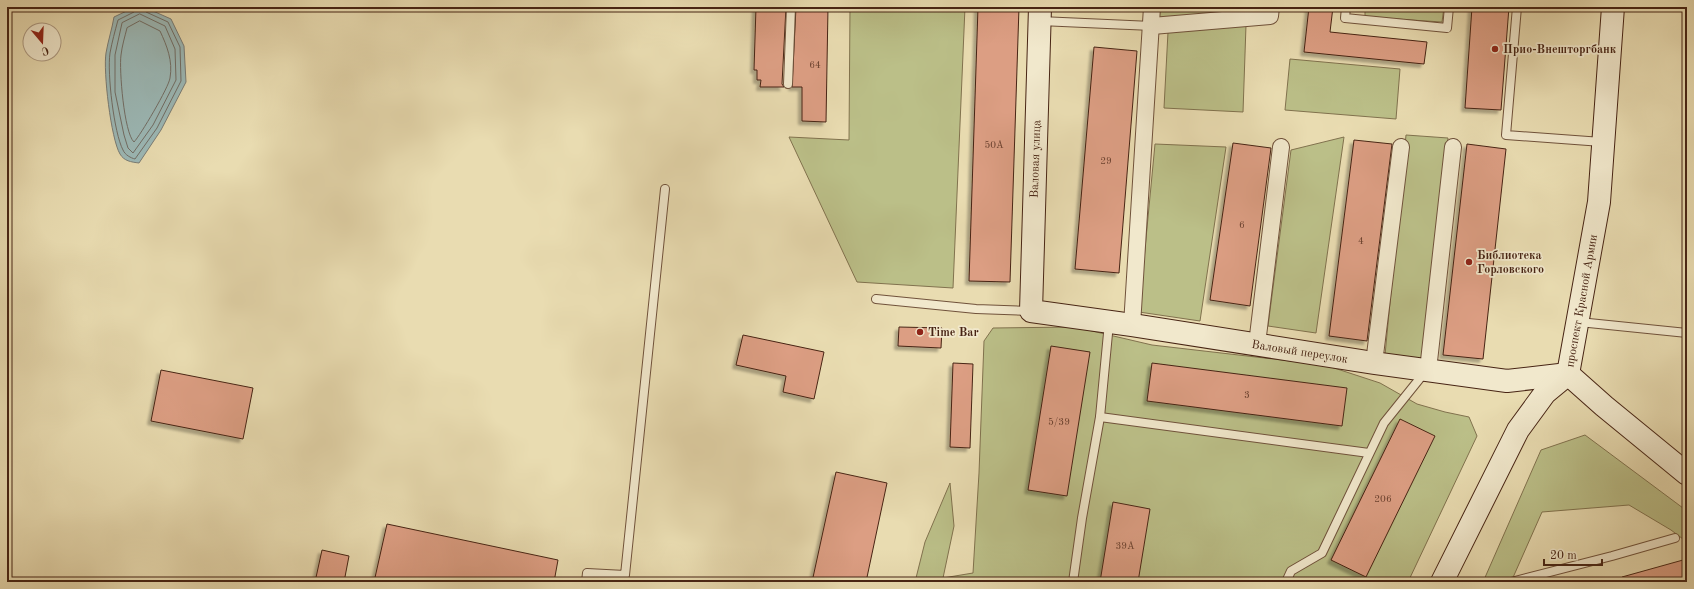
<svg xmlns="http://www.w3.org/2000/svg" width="1694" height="589" viewBox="0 0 1694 589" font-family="'Old Standard TT',serif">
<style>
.green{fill:#bbbf88;stroke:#81724e}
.water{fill:#9cb9b7;stroke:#7a7d76}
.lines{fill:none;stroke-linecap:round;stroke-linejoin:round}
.shore{stroke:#726e66;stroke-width:1}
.building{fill:#dc9e83;stroke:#472414;filter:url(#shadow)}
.lane-casing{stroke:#70523b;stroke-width:10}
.street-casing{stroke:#70523b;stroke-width:18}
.secondary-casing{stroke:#472414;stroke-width:24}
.lane{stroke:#f1e8cc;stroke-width:8}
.street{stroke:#f1e8cc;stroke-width:16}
.secondary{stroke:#f1e8cc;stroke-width:22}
.poi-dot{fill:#8f2418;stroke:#f1e8cc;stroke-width:1.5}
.labels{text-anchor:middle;stroke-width:3.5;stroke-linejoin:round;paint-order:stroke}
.number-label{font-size:10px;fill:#6c4230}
.poi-label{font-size:12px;font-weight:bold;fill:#472414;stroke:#f1e8cc;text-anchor:start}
.street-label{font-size:12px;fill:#472414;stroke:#f1e8cc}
</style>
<defs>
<filter id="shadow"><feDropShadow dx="-3.5" dy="3.5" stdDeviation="1" flood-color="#0004"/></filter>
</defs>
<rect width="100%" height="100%" fill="#e9dcb1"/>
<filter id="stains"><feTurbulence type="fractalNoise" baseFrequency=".005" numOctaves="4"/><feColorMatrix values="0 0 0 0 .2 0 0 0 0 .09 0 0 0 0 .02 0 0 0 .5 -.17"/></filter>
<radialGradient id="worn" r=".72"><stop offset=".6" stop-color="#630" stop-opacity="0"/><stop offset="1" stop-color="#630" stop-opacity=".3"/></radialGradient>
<g class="green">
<path d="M 850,7 L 965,7 L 953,288 L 857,282 L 789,137 L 849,140 Z"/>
<path d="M 1158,7 L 1261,7 L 1261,12 L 1157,21 Z"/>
<path d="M 1365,7 L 1444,7 L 1442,22 L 1365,17 Z"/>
<path d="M 1246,25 L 1243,112 L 1164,108 L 1168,32 Z"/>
<path d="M 1290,59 L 1400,69 L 1396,119 L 1285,110 Z"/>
<path d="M 1406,135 L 1448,138 L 1423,359 L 1385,355 Z"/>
<path d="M 1344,137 L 1316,333 L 1268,326 L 1291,150 Z"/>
<path d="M 1155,144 L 1226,147 L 1200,321 L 1139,312 Z"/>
<path d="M 1075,327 L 1152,345 L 1325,365 L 1380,383 L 1417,404 L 1445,412 L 1469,417 L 1477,436 L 1408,582 L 915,582 L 925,542 L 950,483 L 954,526 L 943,578 L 973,573 L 979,473 L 984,341 L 993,328 Z"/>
<path d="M 1585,435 L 1687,511 L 1687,542 L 1671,530 L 1629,505 L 1542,512 L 1511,582 L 1483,582 L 1541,450 Z"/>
</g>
<path class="water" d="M 135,7 L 144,7 L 171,19 L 184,46 L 186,82 L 161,130 L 139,163 C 131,162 124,161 120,154 C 111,139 103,71 106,53 C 108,41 112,29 114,17 Z"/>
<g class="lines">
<g class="shore">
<path d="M 136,7 L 134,12 L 118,20 C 115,31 112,42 110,53 C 107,73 114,133 123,150 C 125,155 131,158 135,159 L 157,128 L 181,81 L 180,47 L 168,22 L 146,12 L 144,7"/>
<path d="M 140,14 L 165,26 L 175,49 L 176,80 L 153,125 L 133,153 L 128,148 L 124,135 L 115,92 L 115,55 L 122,23 Z"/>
<path d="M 140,21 L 160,31 C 167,46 173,61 170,78 C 169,87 140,136 134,142 C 124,133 119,69 121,55 C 122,46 125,36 127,28 Z"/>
</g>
</g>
<g class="building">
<path d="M 756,7 L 786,7 L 782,84 L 784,87 L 760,87 L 761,80 L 757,80 L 757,70 L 754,70 Z"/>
<path d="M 796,7 L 828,7 L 826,122 L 802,121 L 802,87 L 792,87 Z"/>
<path d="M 978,7 L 1019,7 L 1010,282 L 969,281 Z"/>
<path d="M 1309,7 L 1333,7 L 1330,32 L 1427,42 L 1424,64 L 1304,52 Z"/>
<path d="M 1472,7 L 1509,7 L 1501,110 L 1465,108 Z"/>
<path d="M 1094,47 L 1137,51 L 1119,273 L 1075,269 Z"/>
<path d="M 1354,140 L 1392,144 L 1367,341 L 1329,336 Z"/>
<path d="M 1233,143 L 1271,148 L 1250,306 L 1210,300 Z"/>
<path d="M 1467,144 L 1506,149 L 1483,359 L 1443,355 Z"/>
<path d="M 899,327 L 942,328 L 941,348 L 898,346 Z"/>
<path d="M 743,335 L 824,352 L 814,399 L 783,392 L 786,376 L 736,365 Z"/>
<path d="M 1051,346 L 1090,352 L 1067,496 L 1028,490 Z"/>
<path d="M 953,363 L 973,364 L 970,448 L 950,447 Z"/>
<path d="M 1152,363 L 1347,388 L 1342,426 L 1147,401 Z"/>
<path d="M 161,370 L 253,388 L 243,439 L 151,421 Z"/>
<path d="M 1400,419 L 1435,436 L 1366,577 L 1331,560 Z"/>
<path d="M 836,472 L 887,483 L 866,582 L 812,582 Z"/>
<path d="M 1113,502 L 1150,509 L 1138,582 L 1100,582 Z"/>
<path d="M 387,524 L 558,560 L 554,582 L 374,582 Z"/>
<path d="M 322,550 L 349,556 L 344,582 L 315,582 Z"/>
<path d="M 1683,560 L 1687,574 L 1687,582 L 1622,582 L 1622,577 Z"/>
</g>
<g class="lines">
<defs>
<g id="lane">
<path d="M 1346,7 L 1345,18 L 1447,28 L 1449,7"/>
<path d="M 1517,7 L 1506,135 L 1602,142"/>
<path d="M 1040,21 L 1152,26"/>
<path d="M 788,84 L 791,7"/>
<path d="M 876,299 L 976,309 L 1030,311"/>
<path d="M 1579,322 L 1687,333"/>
<path d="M 1100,417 L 1369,453"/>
<path d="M 586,582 L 587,573 L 625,575 L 665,189"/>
<path d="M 1073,582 L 1082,518 L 1100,417 L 1109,323"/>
<path d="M 1286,582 L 1291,571 L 1322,553 L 1384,423 L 1425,372"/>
<path d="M 1511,582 L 1612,556 L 1675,538"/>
</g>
<g id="street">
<path d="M 1152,26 L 1270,16 L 1271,7"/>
<path d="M 1132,325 L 1152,7"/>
<path d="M 1257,344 L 1281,147"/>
<path d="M 1374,363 L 1401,147"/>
<path d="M 1428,370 L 1453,147"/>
</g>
<g id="secondary">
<path id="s1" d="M 1040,7 L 1031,311 L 1132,325 L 1374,363 L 1507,381 L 1568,374"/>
<path d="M 1568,374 L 1604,406 L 1687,474"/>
<path id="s2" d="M 1442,582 L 1518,430 L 1545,393 L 1568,374 L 1599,202 L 1613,7"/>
</g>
</defs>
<use href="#lane" class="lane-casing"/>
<use href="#street" class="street-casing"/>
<use href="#secondary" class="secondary-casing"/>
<use href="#lane" class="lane"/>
<use href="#street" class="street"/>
<use href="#secondary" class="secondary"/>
</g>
<g class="poi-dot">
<circle cx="1495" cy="49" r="4"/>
<circle cx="1469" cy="262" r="4"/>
<circle cx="920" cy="332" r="4"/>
</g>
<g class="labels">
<g class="number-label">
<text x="815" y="68">64</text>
<text x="994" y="148">50А</text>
<text x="1106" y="164">29</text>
<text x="1242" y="228">6</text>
<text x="1361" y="244">4</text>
<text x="1247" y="398">3</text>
<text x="1059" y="425">5/39</text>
<text x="1383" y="502">206</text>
<text x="1125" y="549">39А</text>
</g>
<g class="poi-label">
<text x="1503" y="53">Прио-Внешторгбанк</text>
<text x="1477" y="259">Библиотека<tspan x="1477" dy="14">Горловского</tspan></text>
<text x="928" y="336">Time Bar</text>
</g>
<g class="street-label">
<text transform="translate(1035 159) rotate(-88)" y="4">Валовая улица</text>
<text dy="4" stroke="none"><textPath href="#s2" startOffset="320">проспект Красной Армии</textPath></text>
<text dy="4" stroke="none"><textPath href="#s1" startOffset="576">Валовый переулок</textPath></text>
</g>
</g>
<rect width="1694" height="589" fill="none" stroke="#e9dcb1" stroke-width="24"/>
<rect x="8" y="8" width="1678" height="573" fill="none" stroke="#472414" stroke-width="2"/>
<rect x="12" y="12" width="1670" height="565" fill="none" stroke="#472414"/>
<g transform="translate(42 42) rotate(161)"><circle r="19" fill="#f1e8cc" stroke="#ad9a82"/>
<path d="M0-3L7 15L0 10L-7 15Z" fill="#8f2418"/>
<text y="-6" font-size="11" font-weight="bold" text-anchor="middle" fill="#472414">С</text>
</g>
<path d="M1544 559v6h58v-6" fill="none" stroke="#472414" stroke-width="2"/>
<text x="1550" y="559" font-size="12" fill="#472414" stroke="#f1e8cc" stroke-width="3" paint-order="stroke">20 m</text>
<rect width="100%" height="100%" filter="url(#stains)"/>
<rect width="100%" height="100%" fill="url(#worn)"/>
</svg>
